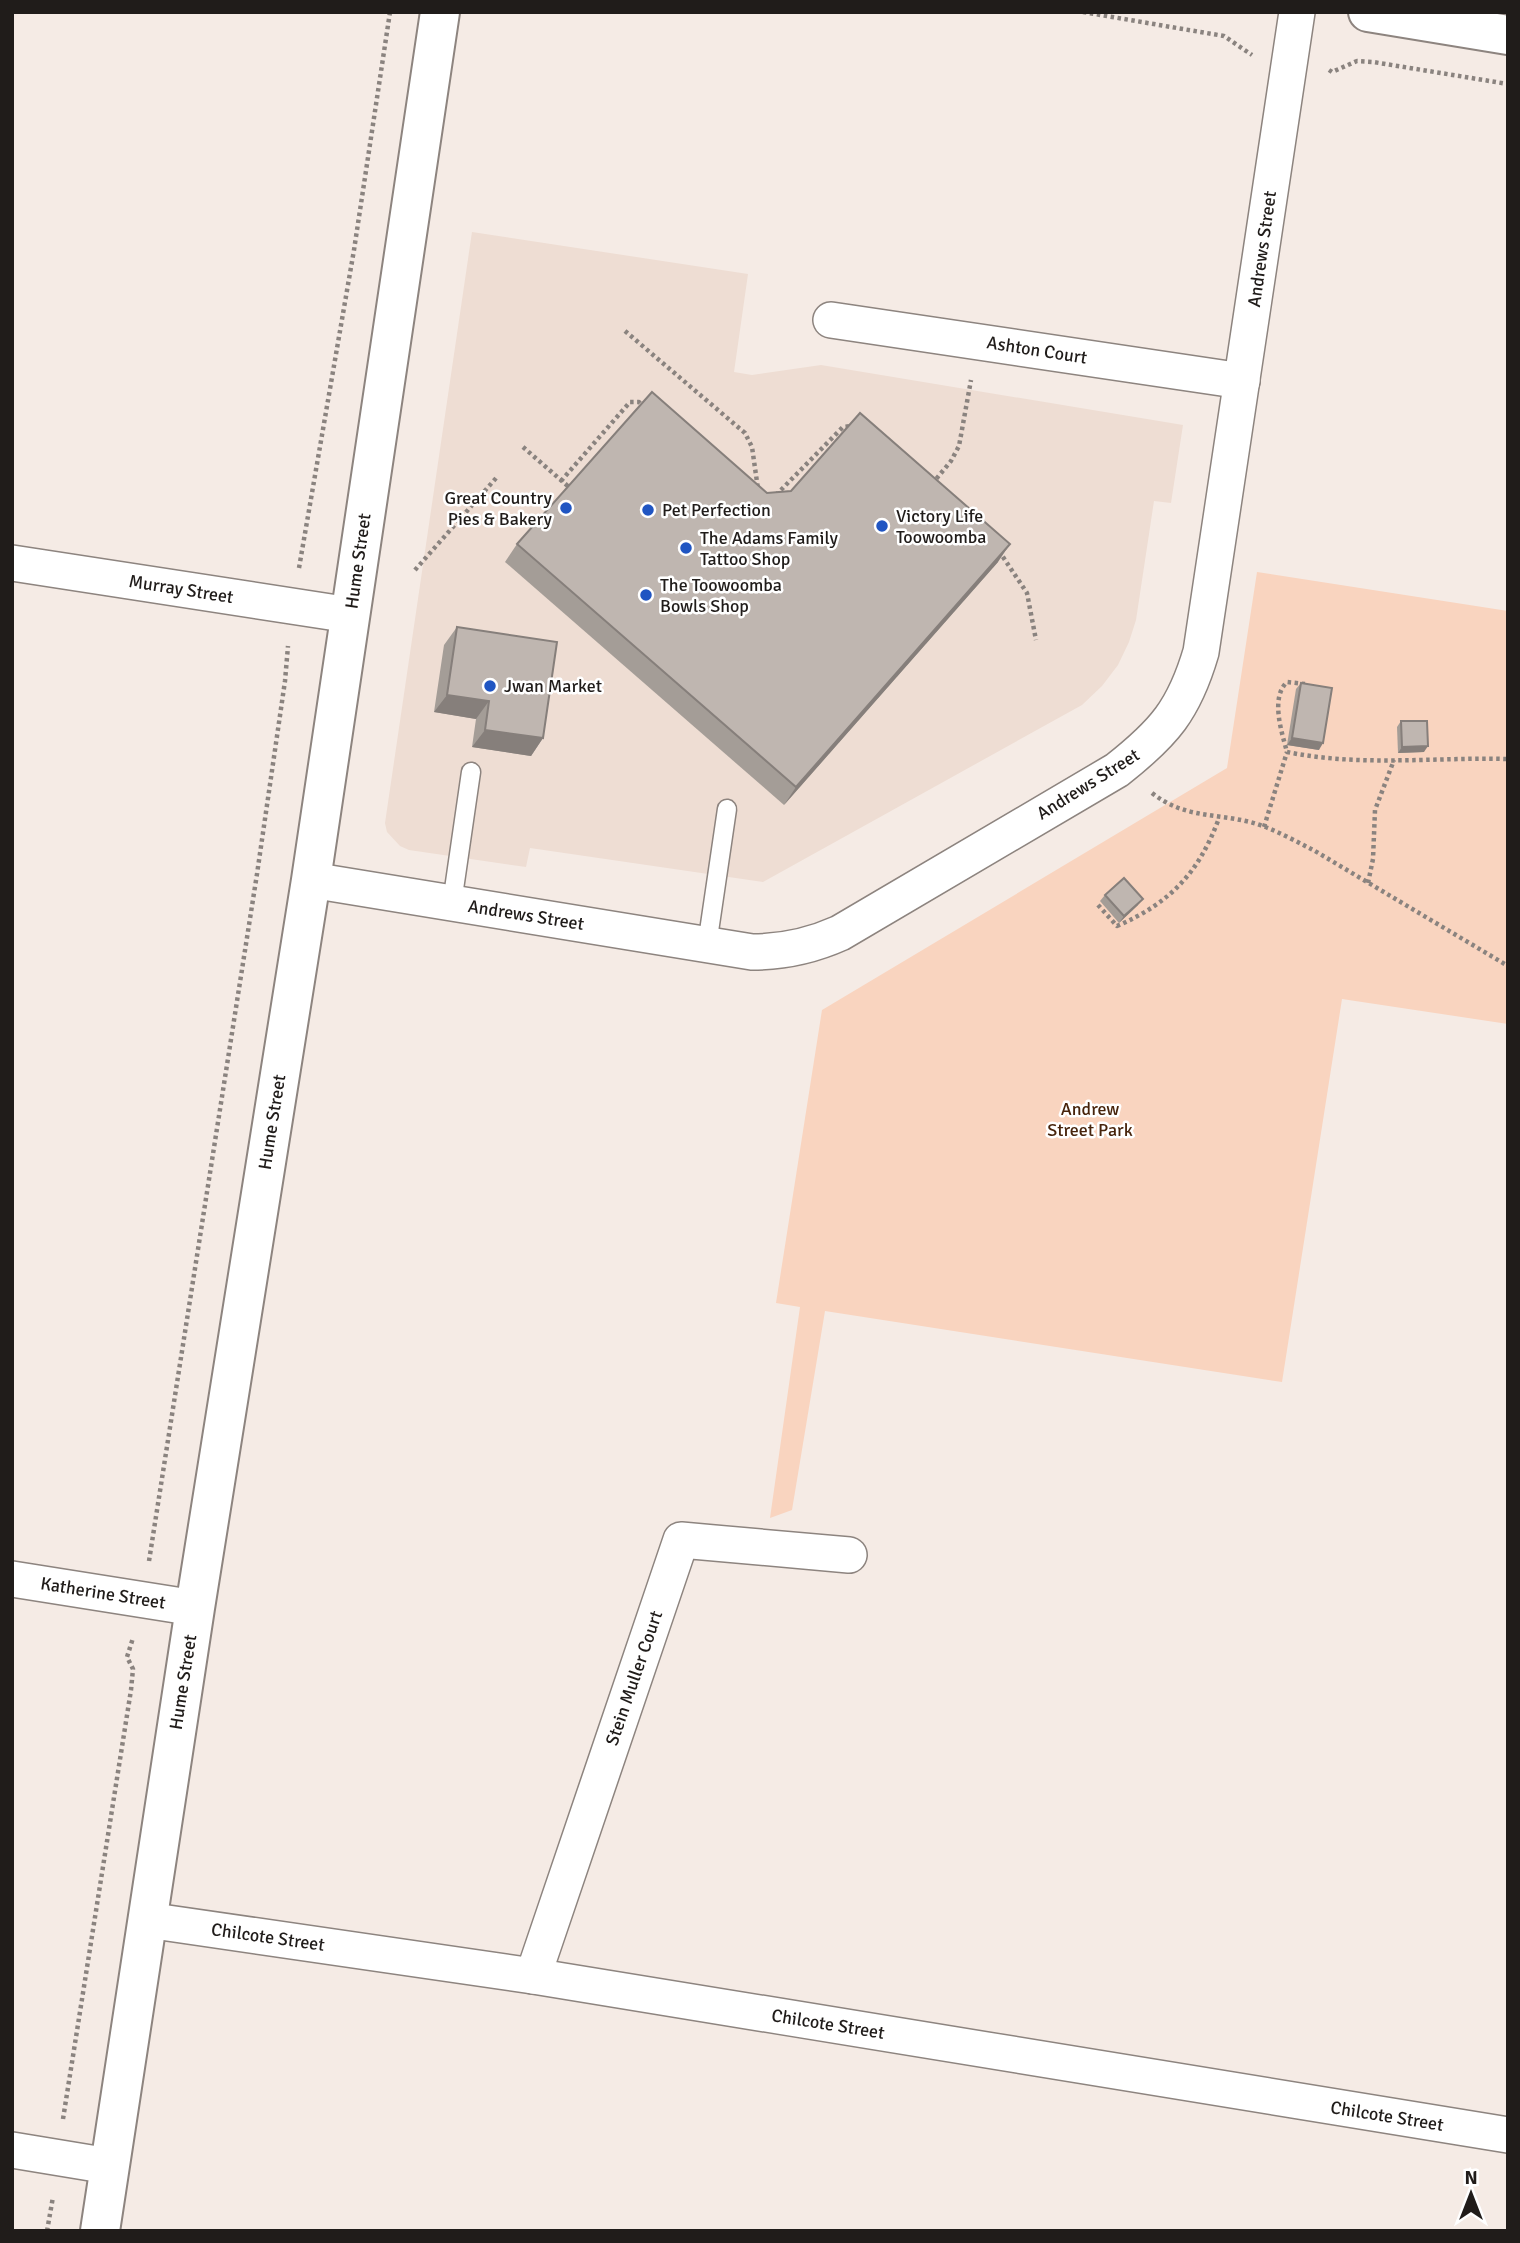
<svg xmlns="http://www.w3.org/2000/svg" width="1520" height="2243" viewBox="0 0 1520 2243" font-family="Signika,sans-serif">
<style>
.built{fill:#eeddd3}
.green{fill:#f9d4bf}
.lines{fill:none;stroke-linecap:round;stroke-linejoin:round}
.service-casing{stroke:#8d847f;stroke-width:21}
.minor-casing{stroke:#8d847f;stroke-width:38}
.tertiary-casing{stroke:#8d847f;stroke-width:42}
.path{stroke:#8a837f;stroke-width:4.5;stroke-dasharray:3.5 3.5;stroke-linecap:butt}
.service{stroke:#fff;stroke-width:18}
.minor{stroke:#fff;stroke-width:35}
.tertiary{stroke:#fff;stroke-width:38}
.wall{fill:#a49d97}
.shaded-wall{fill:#867f7b}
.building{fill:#bfb6b0;stroke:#867f7b;stroke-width:2}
.poi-dot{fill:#2055c2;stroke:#fff;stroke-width:2.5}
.labels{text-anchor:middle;stroke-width:5;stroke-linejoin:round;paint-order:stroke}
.street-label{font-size:18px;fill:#201c1a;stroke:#fff}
.poi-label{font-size:18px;fill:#201c1a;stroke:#fff;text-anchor:start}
.park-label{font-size:18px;fill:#47240c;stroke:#fff}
</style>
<rect width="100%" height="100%" fill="#f5ebe5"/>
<path class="built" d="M 472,232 L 748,274 L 734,372 L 752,375 L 821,365 L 1183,425 L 1171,503 L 1154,501 L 1136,620 L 1129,642 L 1118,665 L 1102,686 L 1082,705 L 763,882 L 530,848 L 526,867 L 409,850 L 400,846 L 387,832 L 385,823 Z"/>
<path class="green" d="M 1257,572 L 1508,611 L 1508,1024 L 1342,999 L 1282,1382 L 825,1311 L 792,1510 L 770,1518 L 800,1307 L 776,1303 L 822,1010 L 1227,768 Z"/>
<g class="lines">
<defs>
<g id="service">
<path d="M 452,903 L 471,772"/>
<path d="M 707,945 L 727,809"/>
</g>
<g id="minor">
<path d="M 831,320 L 1242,381"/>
<path d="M 12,563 L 350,615"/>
<path d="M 311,880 L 752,952 C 784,952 811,946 840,933 L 1117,770 C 1164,733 1184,710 1201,652 L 1297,12"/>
<path d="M 12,1579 L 195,1608"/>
<path d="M 147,1920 L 533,1976 L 1508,2135"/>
<path d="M 533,1976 L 681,1540 L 849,1555"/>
<path d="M 12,2150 L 109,2166"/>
</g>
<g id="tertiary">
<path d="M 1368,12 L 1508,35"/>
<path d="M 100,2231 L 195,1608 L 311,880 L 440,12"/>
</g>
</defs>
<use href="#service" class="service-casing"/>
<use href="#minor" class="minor-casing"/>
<use href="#tertiary" class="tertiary-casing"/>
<g class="path">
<path d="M 1083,12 L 1224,36 L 1252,55"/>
<path d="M 1329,70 L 1332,72 L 1357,61 L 1373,62 L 1508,84"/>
<path d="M 625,331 L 745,433 L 752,447 L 758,489"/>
<path d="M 523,447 L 570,488"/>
<path d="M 561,481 L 630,402 L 639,402 L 645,408"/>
<path d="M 932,484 L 951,461 L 959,446 L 971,380"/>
<path d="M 776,495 L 843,427 L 851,426"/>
<path d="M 999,551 L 1027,593 L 1036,640"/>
<path d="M 299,568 L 354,250 L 390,12"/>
<path d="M 415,570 L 497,477"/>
<path d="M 1305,684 L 1287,682 C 1270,698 1282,733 1287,752 C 1360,767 1434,757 1508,759"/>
<path d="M 1152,793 C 1184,818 1213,813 1250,822 C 1273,828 1295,841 1315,851 L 1508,966"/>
<path d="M 1264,827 L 1287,752"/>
<path d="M 1368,883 L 1373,859 L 1375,810 L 1394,760"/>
<path d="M 1098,905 L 1117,926 C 1170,903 1199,873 1219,818"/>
<path d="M 149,1561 L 257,874 L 285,681 L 288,646"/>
<path d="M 63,2119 L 131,1690 L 133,1669 L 127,1657 L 133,1638"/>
<path d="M 47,2231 L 53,2197"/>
</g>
<use href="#service" class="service"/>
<use href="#minor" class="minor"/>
<use href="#tertiary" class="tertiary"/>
</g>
<g class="wall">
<path d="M 767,493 L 998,562 L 784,805 L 505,562 L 517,544 Z"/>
<path d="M 457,627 L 543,738 L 531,756 L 472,747 L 476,719 L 434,712 L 444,645 Z"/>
<path d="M 1301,683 L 1319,750 L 1287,745 L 1296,689 Z"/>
<path d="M 1401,721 L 1424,752 L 1398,753 L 1397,727 Z"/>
<path d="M 1105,895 L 1138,905 L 1119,923 L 1100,901 Z"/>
</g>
<g class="shaded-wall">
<path d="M 1010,544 L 998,562 L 784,805 L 796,787 Z"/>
<path d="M 447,695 L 489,701 L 476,719 L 434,712 Z"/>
<path d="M 485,730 L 543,738 L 531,756 L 472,747 Z"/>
<path d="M 1292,738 L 1323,743 L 1319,750 L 1287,745 Z"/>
<path d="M 1428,746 L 1424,752 L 1398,753 L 1402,747 Z"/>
<path d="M 1143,899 L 1138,905 L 1119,923 L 1124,916 Z"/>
</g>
<g class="building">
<path d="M 652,392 L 767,493 L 791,491 L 860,413 L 1010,544 L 796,787 L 517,544 Z"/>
<path d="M 457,627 L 557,642 L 543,738 L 485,730 L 489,701 L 447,695 Z"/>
<path d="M 1301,683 L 1332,688 L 1323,743 L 1292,738 Z"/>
<path d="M 1401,721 L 1427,721 L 1428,746 L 1402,747 Z"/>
<path d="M 1124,878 L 1143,899 L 1124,916 L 1105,895 Z"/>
</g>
<g class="poi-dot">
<circle cx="566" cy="508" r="7"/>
<circle cx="648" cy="510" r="7"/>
<circle cx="882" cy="526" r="7"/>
<circle cx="686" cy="548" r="7"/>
<circle cx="646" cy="595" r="7"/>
<circle cx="490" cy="686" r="7"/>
</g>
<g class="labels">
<g class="street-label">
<text transform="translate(1262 249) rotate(-82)" y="6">Andrews Street</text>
<text transform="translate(1037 350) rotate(9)" y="6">Ashton Court</text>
<text transform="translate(358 561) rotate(-82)" y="6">Hume Street</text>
<text transform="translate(181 589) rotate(9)" y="6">Murray Street</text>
<text transform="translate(1088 784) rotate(-32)" y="6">Andrews Street</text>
<text transform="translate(526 915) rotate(9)" y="6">Andrews Street</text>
<text transform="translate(272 1122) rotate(-81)" y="6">Hume Street</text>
<text transform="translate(103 1593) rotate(9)" y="6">Katherine Street</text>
<text transform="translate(634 1678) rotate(-71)" y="6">Stein Muller Court</text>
<text transform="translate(183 1682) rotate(-81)" y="6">Hume Street</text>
<text transform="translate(268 1937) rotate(8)" y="6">Chilcote Street</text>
<text transform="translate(828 2024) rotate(9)" y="6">Chilcote Street</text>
<text transform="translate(1387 2116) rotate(9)" y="6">Chilcote Street</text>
</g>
<g class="poi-label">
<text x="552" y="504" text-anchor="end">Great Country<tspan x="552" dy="21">Pies &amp; Bakery</tspan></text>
<text x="662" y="516">Pet Perfection</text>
<text x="896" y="522">Victory Life<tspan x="896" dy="21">Toowoomba</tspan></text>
<text x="700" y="544">The Adams Family<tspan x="700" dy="21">Tattoo Shop</tspan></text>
<text x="660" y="591">The Toowoomba<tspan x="660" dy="21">Bowls Shop</tspan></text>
<text x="504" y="692">Jwan Market</text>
</g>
<g class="park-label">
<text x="1090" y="1115">Andrew<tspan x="1090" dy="21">Street Park</tspan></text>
</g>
</g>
<rect width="1520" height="2243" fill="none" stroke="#201c1a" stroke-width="28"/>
<g transform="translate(1471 2194)" stroke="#ffffff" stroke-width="5" paint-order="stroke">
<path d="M0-5L12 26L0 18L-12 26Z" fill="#201c1a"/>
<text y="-10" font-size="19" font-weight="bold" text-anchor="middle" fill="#201c1a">N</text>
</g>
</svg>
